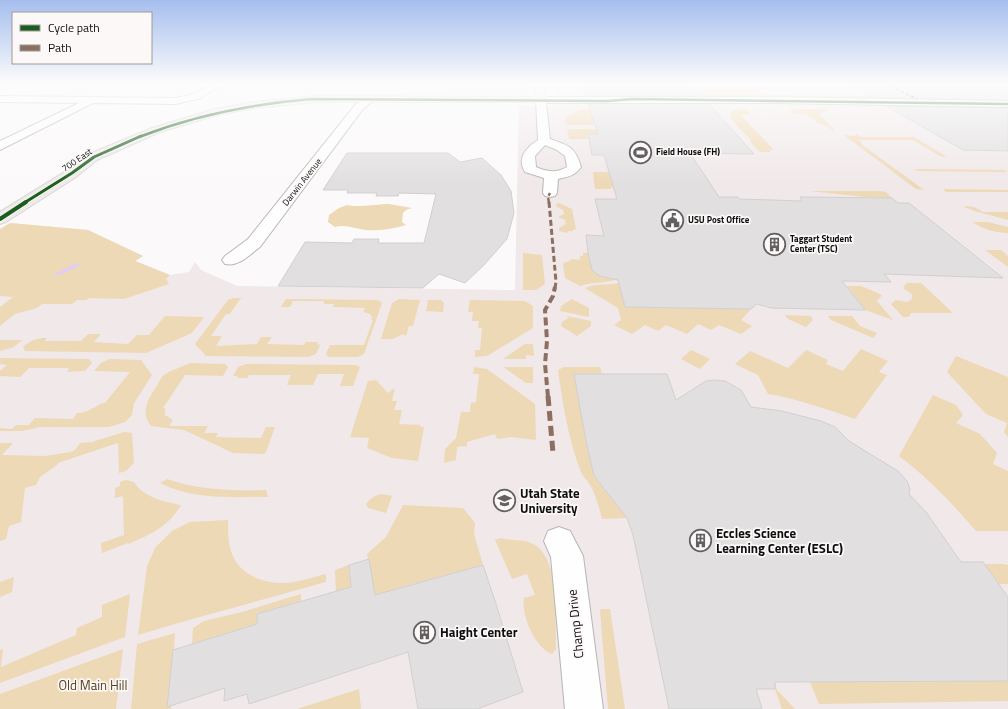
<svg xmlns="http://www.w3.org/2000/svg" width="1008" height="709" viewBox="0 0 1008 709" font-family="'Titillium Web',sans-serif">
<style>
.built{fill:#f0e8e9}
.green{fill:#eed9b6}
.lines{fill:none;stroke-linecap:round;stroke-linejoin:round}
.stream{fill:#e1cdf7;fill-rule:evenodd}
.building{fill:#e1dfe0;stroke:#d1d0d0}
.minor-casing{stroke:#b7b5b5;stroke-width:2}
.major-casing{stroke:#d7d6d6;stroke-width:2}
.minor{fill:#fefefe;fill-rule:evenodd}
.major{fill:#f0ebe8;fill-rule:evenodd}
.quiet-far4{stroke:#8d6e63;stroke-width:2;stroke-dasharray:3.5 2;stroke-linecap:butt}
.quiet-far3{stroke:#8d6e63;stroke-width:2.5;stroke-dasharray:5 2.5;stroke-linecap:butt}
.quiet-far2{stroke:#8d6e63;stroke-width:3;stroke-dasharray:6 3;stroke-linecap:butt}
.quiet-far1{stroke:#8d6e63;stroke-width:4;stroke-dasharray:8 4;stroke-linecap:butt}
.quiet{stroke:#8d6e63;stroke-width:5;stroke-dasharray:10 5;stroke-linecap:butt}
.cycleway-far2-casing{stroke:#fcf8f8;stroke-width:3.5}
.cycleway-far1-casing{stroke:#fcf8f8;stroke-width:4.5}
.cycleway-casing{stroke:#fcf8f8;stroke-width:6}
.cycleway-far2{stroke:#1b5e20;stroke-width:2.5}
.cycleway-far1{stroke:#1b5e20;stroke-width:3}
.cycleway{stroke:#1b5e20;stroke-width:4}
.labels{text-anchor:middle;stroke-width:3.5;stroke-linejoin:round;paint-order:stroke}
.far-poi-label{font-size:9px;font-weight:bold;fill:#0f0e0e;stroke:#fcf8f8;text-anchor:start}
.far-street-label{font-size:9px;fill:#0f0e0e;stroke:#fcf8f8}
.near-poi-label{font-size:13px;font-weight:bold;fill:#0f0e0e;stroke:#fcf8f8;text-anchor:start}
.near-street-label{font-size:13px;fill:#0f0e0e;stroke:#fcf8f8}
.near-park-label{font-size:13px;fill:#54411f;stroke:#fcf8f8}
</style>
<rect width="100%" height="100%" fill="#fbf9f9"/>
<path class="built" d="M 554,84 L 1008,84 L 1008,709 L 0,709 L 0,229 L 10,223 L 88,230 L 143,256 L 135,261 L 170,275 L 189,272 L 195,262 L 201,270 L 237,286 L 515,290 L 519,106 L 553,106 L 555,95 Z"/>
<g class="green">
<path d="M 706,85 L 712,85 L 716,89 L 758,89 L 763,93 L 697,93 L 693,91 L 710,90 Z"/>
<path d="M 697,94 L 880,96 L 884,99 L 906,100 L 699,97 Z"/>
<path d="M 590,108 L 595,125 L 566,125 L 565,120 C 570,112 581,109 590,108 Z"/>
<path d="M 737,109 L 746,109 L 751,114 L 741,115 L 774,150 L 769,150 L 771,152 L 760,152 L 751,143 L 750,139 L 735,124 L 730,117 L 731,112 Z"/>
<path d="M 797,109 L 826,109 L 828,111 L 822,111 L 824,113 L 819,113 L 835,131 C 830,130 829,126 824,125 C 815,122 816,120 808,116 C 802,112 795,116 790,112 L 791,110 Z"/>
<path d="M 567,129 L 596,129 L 598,134 L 587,134 L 588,139 L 569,139 Z"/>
<path d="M 856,134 L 861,137 L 914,137 L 947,157 L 940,156 L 913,140 L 858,140 L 862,143 L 861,144 L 924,190 L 916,189 L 844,135 L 856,136 Z"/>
<path d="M 914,169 L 1004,170 L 1008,172 L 917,171 Z"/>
<path d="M 593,172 L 609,172 L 613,187 L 610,189 L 595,189 Z"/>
<path d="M 943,189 L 1008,190 L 1008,192 L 946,192 Z"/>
<path d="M 809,191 L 880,191 L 886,192 L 892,198 L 865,197 Z"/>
<path d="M 559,203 L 572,209 L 576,229 L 572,230 L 574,231 L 568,231 L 568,233 L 559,231 L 559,228 L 566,224 L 565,220 L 558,217 L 564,214 L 563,210 L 557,207 L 556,204 Z"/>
<path d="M 389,204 L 412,208 L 406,210 L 403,213 L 402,222 L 406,225 C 393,229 380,231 366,230 C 355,229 345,224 335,227 L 328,222 L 329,215 L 339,208 L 347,205 C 354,208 380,204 389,204 Z"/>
<path d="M 965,206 L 974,207 L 983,212 L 1008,212 L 1008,220 L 978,212 L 964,207 Z"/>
<path d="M 973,222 L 988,222 L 1008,227 L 1008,233 C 996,233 982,229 973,222 Z"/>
<path d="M 10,223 L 88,230 L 143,256 L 135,261 L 170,275 L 166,279 L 169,284 L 124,299 L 89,298 L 86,300 L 77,300 L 72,304 L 42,304 L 37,308 L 15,314 L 0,326 L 0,307 L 13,297 L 0,296 L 0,229 Z"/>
<path d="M 985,250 L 1001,250 L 1008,256 L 1008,267 Z"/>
<path d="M 523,253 L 542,255 L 545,284 L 536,290 L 523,290 Z"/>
<path d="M 583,253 L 588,253 C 593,276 595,278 620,278 C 609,284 593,281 580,286 L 565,278 L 563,263 L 570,261 L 571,259 L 580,260 L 580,256 L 583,256 Z"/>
<path d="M 625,281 L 619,285 L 625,307 L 751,309 L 741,320 L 752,326 L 741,334 L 719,325 L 711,330 L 698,324 L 687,334 L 666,325 L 658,331 L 645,325 L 632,334 L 614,325 L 621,320 L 618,308 L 585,288 C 597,282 612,287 625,281 Z"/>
<path d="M 907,283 L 921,283 L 953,313 L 911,313 L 909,317 L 903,317 L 891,304 L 896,300 L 907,302 L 912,299 L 912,294 L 903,288 Z"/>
<path d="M 847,286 L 861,286 L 882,295 L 877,301 L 893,320 L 865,310 Z"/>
<path d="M 234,298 L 243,298 L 240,299 L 230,314 L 226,314 L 211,336 L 222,336 L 216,346 L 257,344 L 261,337 L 272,337 L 267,344 L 304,345 L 306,342 L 318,342 L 317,344 L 320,345 L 316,354 L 308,357 L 206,356 L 195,344 L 228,300 Z"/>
<path d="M 286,299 L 378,300 L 382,303 L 364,354 L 358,357 L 329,357 L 326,354 L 330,345 L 364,345 L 373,320 L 371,319 L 372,317 L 370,314 L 363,312 L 365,308 L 333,307 L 334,304 L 324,304 L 324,301 L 293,301 L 290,307 L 281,307 Z"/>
<path d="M 399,299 L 420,300 L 413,326 L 409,326 L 406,336 L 403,334 L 393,339 L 381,339 L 392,303 Z"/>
<path d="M 572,299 L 589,308 L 589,317 L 560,311 L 561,306 Z"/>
<path d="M 428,300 L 441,300 L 444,303 L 443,312 L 426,311 Z"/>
<path d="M 470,300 L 525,301 L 533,306 L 533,328 L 487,356 L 475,357 L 475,350 L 480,350 L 482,328 L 478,328 L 479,321 L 472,321 L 473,312 L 468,312 Z"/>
<path d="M 785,315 L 811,316 L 813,320 L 806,327 L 788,319 Z"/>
<path d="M 165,316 L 204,317 L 192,333 L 146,353 L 25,351 L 23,347 C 31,340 36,338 47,338 L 45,341 L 81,341 L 88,334 L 101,334 L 94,342 L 128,344 L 137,335 L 149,335 Z"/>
<path d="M 566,316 L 591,321 L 591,326 L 577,336 L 561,326 L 562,322 L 569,318 Z"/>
<path d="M 828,316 L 852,316 L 860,326 L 877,333 L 873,338 L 831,320 Z"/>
<path d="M 0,340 L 22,340 L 14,347 L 0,351 Z"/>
<path d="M 525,344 L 533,344 L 534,356 L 526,355 L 526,359 L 503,359 Z"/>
<path d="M 861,349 L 888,361 L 879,372 L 887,375 L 855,419 C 826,409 798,399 768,394 L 758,375 L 735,364 L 750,351 L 788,368 L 806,350 L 828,360 L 826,364 L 843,371 Z"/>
<path d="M 691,350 L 710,359 L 700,369 L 681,359 Z"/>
<path d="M 956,356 L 1008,377 L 1008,437 L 1004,432 L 1007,423 L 986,414 L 947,372 Z"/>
<path d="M 0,358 L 89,359 L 92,363 L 85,371 L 67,372 L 69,368 L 29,368 L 20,377 L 0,376 L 0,371 L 7,365 L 0,364 Z"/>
<path d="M 110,359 L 141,360 L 152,375 L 134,403 L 132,415 L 125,422 L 109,427 L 40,427 L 22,431 L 0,431 L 0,428 L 12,429 L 16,425 L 29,425 L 35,418 L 73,419 L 77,413 C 90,413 98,403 105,403 L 130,372 L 94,371 L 101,363 Z"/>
<path d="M 190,363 L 225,364 L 228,367 L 223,376 L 185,375 L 163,408 L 165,408 L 165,415 L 173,420 L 169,426 L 208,426 L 204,433 L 218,433 L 216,437 L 261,438 L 266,427 L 275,427 L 266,452 L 264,454 L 233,453 L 184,430 L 151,426 C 140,413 148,398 157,386 C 159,382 161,377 164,375 C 171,370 182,367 190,363 Z"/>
<path d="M 246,364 L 356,365 L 360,367 L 353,386 L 340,386 L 344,374 L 318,374 L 313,385 L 287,385 L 291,375 L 249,375 L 247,378 L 237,378 L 238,376 L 233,376 L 238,367 Z"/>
<path d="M 474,367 L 487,369 L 535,404 L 536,440 L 511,437 L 497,439 L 495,434 L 467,442 L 467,446 L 457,447 L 456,460 L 444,463 L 445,449 L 456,438 L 461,412 L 470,412 L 471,403 L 476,402 L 479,374 L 473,374 Z"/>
<path d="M 503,367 L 533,367 L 533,383 L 526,383 Z"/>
<path d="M 564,367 L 600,367 L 602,374 L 574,374 L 586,441 L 594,476 L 627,518 L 602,519 C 599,508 596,495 590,485 C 587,480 583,477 581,472 C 568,439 563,405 558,370 Z"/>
<path d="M 376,380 L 388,393 L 395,388 L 392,401 L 397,401 L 394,410 L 402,410 L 399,424 L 421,425 L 420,427 L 424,427 L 418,461 L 392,458 L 367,448 L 369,438 L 350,437 L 368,381 Z"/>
<path d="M 933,395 L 956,405 L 963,415 L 956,423 L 980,434 L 997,453 L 993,464 L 1008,471 L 1008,531 L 976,531 C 952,503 928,478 899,456 Z"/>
<path d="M 124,432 L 132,433 L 134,463 L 126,471 L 119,473 L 118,443 L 58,463 L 57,465 L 40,477 L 36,485 L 25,488 L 21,522 L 9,526 L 6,539 L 0,541 L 0,443 L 13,443 L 2,455 L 45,456 L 71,452 L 75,450 L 80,443 L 92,442 Z"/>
<path d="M 167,479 C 198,490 232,491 266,490 L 268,497 C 232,497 193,500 160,483 Z"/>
<path d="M 126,480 L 134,482 C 143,497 164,502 181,505 C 168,527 150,535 128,544 L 128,543 L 102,553 L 101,543 L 124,535 L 123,496 L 115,498 L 115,488 L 120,486 L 120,482 Z"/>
<path d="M 382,494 L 392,496 L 386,513 L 368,508 L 366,504 C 371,498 375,495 382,494 Z"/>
<path d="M 403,505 L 463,508 L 475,523 L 474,534 L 483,565 L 395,589 L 398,616 L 380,621 L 367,554 L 386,537 Z"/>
<path d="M 228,520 C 228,530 228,542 231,551 C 238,574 261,583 283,583 C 297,583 312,577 326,574 L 326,582 C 263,600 200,616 138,635 L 147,566 L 155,548 L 172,531 L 190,522 Z"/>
<path d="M 501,538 C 511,541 522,539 531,543 C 561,554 555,622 556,649 L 552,654 C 535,648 521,616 524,598 L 535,595 L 527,574 L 512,579 L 495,540 Z"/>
<path d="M 984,564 L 1003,564 L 1008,565 L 1008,584 L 999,584 Z"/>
<path d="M 349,565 L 355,629 L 336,592 L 335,570 Z"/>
<path d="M 14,577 L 12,592 L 0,597 L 0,582 Z"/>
<path d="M 130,594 L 125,637 L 0,683 L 0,650 L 3,649 L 1,667 L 76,635 L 77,628 L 102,617 L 102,605 Z"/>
<path d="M 301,594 L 301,601 L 257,614 L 257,624 L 192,644 L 193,628 L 204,621 L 242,612 Z"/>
<path d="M 601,609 L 610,609 L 625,709 L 608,709 L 600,610 Z"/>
<path d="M 175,633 L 171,709 L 131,709 L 137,644 Z"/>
<path d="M 123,649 L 116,709 L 0,709 L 0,694 Z"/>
<path d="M 1008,681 L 1008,701 L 819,704 L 810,682 Z"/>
<path d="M 775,682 L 777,690 L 795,709 L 782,709 L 775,689 Z"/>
<path d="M 359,689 L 361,709 L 297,709 Z"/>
</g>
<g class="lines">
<path class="stream" d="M 77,263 L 79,264 L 79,266 L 59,275 L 55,275 L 54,274 Z"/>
</g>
<g class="building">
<path d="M 581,84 L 690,84 L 701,96 L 585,96 Z"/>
<path d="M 844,84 L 1008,84 L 1008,100 L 869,97 Z"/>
<path d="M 588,104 L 709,104 L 754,154 L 690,153 L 719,197 L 738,197 L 740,199 L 802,201 L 800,197 L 892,198 L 898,203 L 909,203 L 1003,278 L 884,274 L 891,282 L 842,281 L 865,310 L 771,308 L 757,304 L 751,309 L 625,307 L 618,280 L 600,276 L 595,273 L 592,270 L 588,253 L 586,235 L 604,236 L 595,199 L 617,199 L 604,155 L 592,155 L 588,134 L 598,134 Z"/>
<path d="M 886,106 L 1008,108 L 1008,151 L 963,150 Z"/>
<path d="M 347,153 L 448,153 L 460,162 L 482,158 L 501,175 L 511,191 L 514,213 L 507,239 L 484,265 L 465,283 L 439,274 L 423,288 L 278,286 L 305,242 L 352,243 L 354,239 L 379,239 L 378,243 L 424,243 L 436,194 L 399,193 L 398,196 L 376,196 L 377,193 L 347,193 L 348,190 L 323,190 Z"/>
<path d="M 574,374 L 667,374 L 676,400 L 706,381 L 714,380 L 725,381 L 741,390 L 751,407 L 782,411 L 821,421 L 835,427 L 849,441 L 898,471 L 907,481 L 910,489 L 909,494 L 926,512 L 961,562 L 983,562 L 1008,597 L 1008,681 L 775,682 L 775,689 L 756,689 L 762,709 L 669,709 L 633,535 L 627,518 L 594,476 L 586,441 Z"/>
<path d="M 369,559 L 375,595 L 483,565 L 496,604 L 523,692 L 477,709 L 418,709 L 408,652 L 249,704 L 247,694 L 224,701 L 225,688 L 167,707 L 173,650 L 257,624 L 257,614 L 351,587 L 349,565 Z"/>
</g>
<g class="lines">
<defs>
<g id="minor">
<path d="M 211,84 L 222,84 L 201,98 L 176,104 L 93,103 L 0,150 L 0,141 L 79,103 L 0,102 L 0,96 L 176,98 L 195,94 Z"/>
<path d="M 369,97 L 374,100 L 363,109 L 260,247 C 249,255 239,267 225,264 L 222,260 L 225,256 L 248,239 L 355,105 Z"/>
<path d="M 541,97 L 774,97 L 1008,101 L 1008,107 L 774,103 L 546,103 L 550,139 C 569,146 575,146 581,167 C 575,176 567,177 558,179 L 557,193 L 555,196 L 550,197 L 545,196 L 543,193 L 544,178 L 525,172 C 516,158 527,147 538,140 L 536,100 ZM 545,145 L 557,150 L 565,156 L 567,167 C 557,173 546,172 536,167 L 535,156 Z"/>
<path d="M 559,527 L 570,531 L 583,556 L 603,709 L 565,709 L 551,557 L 544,541 L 548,531 Z"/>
</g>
<path id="major" d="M 534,84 L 544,84 L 546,100 L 545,102 L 316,102 L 254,108 L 217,115 L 160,132 L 97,160 L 76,177 L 6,222 L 0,224 L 0,212 L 66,171 L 89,154 L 152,128 L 215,109 L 254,102 L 316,96 L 536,97 Z"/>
</defs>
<use href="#minor" class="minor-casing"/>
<use href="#major" class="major-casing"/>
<use href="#minor" class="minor"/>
<use href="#major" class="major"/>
<path class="quiet-far4" d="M 886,84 L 917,99"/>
<path class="quiet-far3" d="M 549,203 L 548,197 L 550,193"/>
<path class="quiet-far2" d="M 549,202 L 556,282 L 555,288"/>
<path class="quiet-far1" d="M 548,397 L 545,364 L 547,341 L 545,310 L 553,296 L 555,287"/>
<path class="quiet" d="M 548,396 L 553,453"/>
<defs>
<path id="cycleway-far2" d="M 139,137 C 195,115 252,104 311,99 L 607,101 L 633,99 L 1008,104"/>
<path id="cycleway-far1" d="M 24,203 L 72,173 L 94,157 L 141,136"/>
<path id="cycleway" d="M 0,219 L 26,202"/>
</defs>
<use href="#cycleway-far2" class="cycleway-far2-casing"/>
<use href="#cycleway-far1" class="cycleway-far1-casing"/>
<use href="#cycleway" class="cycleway-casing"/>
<use href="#cycleway-far2" class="cycleway-far2"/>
<use href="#cycleway-far1" class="cycleway-far1"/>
<use href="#cycleway" class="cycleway"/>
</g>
<linearGradient id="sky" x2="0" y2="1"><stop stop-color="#a5beee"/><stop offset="0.46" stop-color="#fdfcfc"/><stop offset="1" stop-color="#fdfcfc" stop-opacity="0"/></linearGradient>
<rect width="1008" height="183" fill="url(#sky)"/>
<defs>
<symbol id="stadium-ring" viewBox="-11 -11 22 22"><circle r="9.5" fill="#fcf8f8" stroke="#626060" stroke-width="1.5"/><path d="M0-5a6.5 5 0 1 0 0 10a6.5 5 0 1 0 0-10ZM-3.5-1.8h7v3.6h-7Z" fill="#626060"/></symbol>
<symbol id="civic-ring" viewBox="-11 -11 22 22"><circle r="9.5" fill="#fcf8f8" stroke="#626060" stroke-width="1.5"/><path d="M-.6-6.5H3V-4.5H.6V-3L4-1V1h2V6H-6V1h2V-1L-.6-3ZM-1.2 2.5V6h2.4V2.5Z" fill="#626060"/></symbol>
<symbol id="building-ring" viewBox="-11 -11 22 22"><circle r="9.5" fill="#fcf8f8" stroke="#626060" stroke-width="1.5"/><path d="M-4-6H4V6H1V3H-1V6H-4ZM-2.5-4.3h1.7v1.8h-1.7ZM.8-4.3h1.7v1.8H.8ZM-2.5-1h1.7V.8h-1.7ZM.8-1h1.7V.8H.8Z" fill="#626060"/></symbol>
<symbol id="university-ring" viewBox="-11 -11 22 22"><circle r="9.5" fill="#fcf8f8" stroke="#626060" stroke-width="1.5"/><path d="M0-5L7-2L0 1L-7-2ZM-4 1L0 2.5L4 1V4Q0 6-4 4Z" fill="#626060"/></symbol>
</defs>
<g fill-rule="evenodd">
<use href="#stadium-ring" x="628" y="140" width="25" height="25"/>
<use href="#civic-ring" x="660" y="208" width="25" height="25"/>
<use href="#building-ring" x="762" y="232" width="25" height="25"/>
<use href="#university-ring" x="492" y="488" width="25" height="25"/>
<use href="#building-ring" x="688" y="528" width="25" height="25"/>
<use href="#building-ring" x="412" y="620" width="25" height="25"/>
</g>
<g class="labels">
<g class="far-poi-label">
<text x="656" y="155">Field House (FH)</text>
<text x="688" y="223">USU Post Office</text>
<text x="790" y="242">Taggart Student<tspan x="790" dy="10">Center (TSC)</tspan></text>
</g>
<g class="far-street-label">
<text transform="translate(77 160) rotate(-34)" y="3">700 East</text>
<text transform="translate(302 182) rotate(-52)" y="3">Darwin Avenue</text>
</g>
<g class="near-poi-label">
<text x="520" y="498">Utah State<tspan x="520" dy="15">University</tspan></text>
<text x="716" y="538">Eccles Science<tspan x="716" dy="15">Learning Center (ESLC)</tspan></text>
<text x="440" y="637">Haight Center</text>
</g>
<g class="near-street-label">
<text transform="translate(575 624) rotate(-96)" y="5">Champ Drive</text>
</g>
<g class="near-park-label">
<text x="93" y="690">Old Main Hill</text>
</g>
</g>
<rect x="12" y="12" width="140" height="52" fill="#fcf8f8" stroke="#9d9a9a"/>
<rect x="20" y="25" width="20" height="6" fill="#1b5e20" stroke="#9d9a9a"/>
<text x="48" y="32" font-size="12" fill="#0f0e0e">Cycle path</text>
<rect x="20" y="45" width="20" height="6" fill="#8d6e63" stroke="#9d9a9a"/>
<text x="48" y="52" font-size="12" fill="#0f0e0e">Path</text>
</svg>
